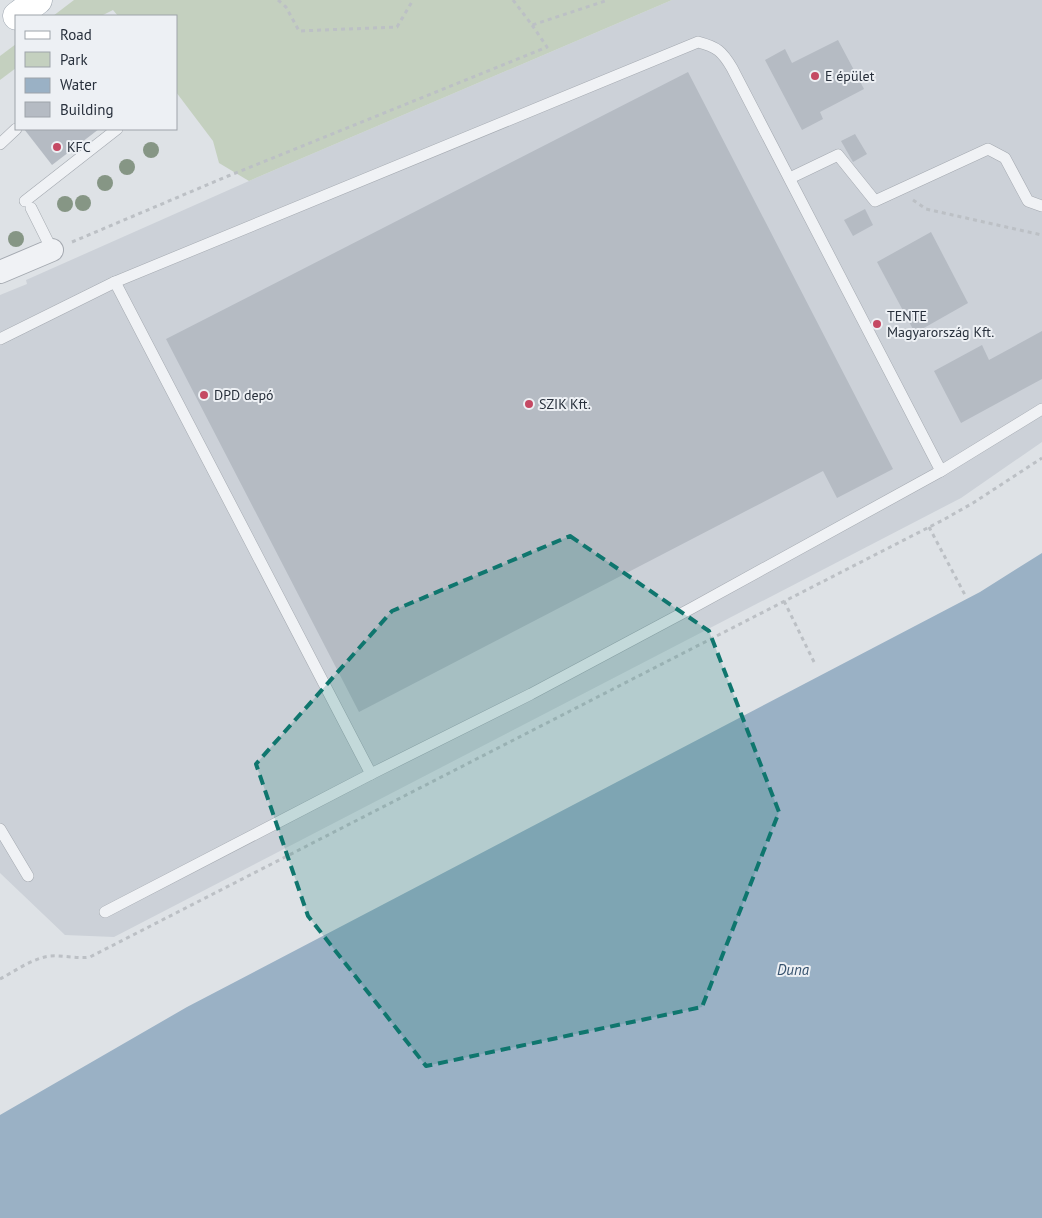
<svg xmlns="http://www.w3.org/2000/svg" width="1042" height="1218" viewBox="0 0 1042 1218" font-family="'PT Sans',sans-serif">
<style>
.built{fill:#ccd1d8}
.green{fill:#c4d0bf}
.water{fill:#9ab1c5}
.building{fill:#b5bbc3}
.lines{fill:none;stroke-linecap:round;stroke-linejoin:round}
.service-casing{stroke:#a4a9b0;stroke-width:12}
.minor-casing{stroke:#a4a9b0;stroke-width:24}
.primary-casing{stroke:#9ea7b1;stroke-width:29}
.path{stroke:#bcc0c5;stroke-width:3;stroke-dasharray:4 4;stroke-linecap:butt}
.service{stroke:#f0f2f5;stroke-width:11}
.minor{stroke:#f0f2f5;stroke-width:22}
.primary{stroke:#fff;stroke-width:28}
.tree{fill:#869685}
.marked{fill:#0f766e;fill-opacity:0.2;stroke:#0f766e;stroke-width:4;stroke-dasharray:10 6;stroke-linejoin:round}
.poi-dot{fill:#c54963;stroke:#edf0f4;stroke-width:2}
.labels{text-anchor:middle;stroke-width:4;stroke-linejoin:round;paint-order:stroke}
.poi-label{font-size:14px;fill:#28303c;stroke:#edf0f4;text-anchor:start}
.water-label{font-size:15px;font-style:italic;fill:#35516d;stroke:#edf0f4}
</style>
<rect width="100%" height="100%" fill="#dee2e6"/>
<path class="built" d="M 672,0 L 1042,0 L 1042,442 L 961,498 L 114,937 L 65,935 L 0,873 L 0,295 L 27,284 L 26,280 L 249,181 Z"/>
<g class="green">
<path d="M 74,0 L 672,0 L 249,181 L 219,163 L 213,141 L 176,92 L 176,16 L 118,16 L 113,10 L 101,16 L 53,16 Z"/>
<path d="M 16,44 L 16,68 L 0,80 L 0,56 Z"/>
</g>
<path class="water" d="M 1042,553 L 1042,1218 L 0,1218 L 0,1115 L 187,1007 L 980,592 Z"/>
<g class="building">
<path d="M 838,40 L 864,89 L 820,112 L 823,119 L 802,130 L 765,60 L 785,49 L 792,63 Z"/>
<path d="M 688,72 L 893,469 L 837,498 L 823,471 L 359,712 L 166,339 Z"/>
<path d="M 24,129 L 99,129 L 52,165 Z"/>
<path d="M 855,134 L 867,154 L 853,162 L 841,141 Z"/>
<path d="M 865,209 L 873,225 L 853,236 L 844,220 Z"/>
<path d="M 931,232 L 968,303 L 915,333 L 877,262 Z"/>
<path d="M 1042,331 L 1042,379 L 961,423 L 934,371 L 982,345 L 989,360 Z"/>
</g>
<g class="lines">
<defs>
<g id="service">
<path d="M 0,144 L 16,129"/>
<path d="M 790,178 L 838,155 L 875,201 L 988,149 L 1005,158 L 1028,201 L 1042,206"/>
<path d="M 25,201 L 117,129"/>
<path d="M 31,208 L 52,250"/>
<path d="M 115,282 L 371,774"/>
<path d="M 0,339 L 115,282 L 698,42 C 717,47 722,51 732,68 L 941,471 L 1042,409"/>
<path d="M 0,829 L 28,876"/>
<path d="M 105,912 L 371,774 L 531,694 L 692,608 L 941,471"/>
</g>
<path id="minor" d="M 0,272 L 52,250"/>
<path id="primary" d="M 17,16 L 38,0"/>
</defs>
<use href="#service" class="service-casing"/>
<use href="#minor" class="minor-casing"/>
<use href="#primary" class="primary-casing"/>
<g class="path">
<path d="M 278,0 L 286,7 L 299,31 L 397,27 L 413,0"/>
<path d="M 513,0 L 532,25 L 608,0"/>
<path d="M 913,200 L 926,209 L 1042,235"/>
<path d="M 72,242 L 228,176 L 547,47 L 532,25"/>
<path d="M 929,527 L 965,595"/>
<path d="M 784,601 L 815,664"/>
<path d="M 0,979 C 15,971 33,958 50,956 C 64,955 76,959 90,957 L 943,520 L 973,503 L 1042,458"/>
</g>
<use href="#service" class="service"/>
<use href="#minor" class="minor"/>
<use href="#primary" class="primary"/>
</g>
<g class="tree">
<circle cx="151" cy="150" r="8"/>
<circle cx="127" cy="167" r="8"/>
<circle cx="105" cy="183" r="8"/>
<circle cx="83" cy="203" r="8"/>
<circle cx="65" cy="204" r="8"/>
<circle cx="16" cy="239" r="8"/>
</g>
<path class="marked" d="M 570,536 L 709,631 L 779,812 L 702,1007 L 426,1066 L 308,916 L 256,764 L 392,611 Z"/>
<g class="poi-dot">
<circle cx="815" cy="76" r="5"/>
<circle cx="57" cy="147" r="5"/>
<circle cx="877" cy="324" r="5"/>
<circle cx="204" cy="395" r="5"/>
<circle cx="529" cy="404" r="5"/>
</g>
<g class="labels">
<g class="poi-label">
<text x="825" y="81">E épület</text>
<text x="67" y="152">KFC</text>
<text x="887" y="321">TENTE<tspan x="887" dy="16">Magyarország Kft.</tspan></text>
<text x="214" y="400">DPD depó</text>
<text x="539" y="409">SZIK Kft.</text>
</g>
<g class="water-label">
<text x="793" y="975">Duna</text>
</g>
</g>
<rect x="15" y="15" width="162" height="115" fill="#edf0f4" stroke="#9ea3aa"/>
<rect x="25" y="31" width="25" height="8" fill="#ffffff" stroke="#9ea3aa"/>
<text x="60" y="40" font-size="15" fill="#28303c">Road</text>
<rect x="25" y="52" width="25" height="15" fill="#c4d0bf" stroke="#9ea3aa"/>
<text x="60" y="65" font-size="15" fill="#28303c">Park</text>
<rect x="25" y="78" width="25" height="15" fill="#9ab1c5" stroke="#9ea3aa"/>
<text x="60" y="90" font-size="15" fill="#28303c">Water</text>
<rect x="25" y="102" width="25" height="15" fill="#b5bbc3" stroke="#9ea3aa"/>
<text x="60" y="115" font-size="15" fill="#28303c">Building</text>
</svg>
